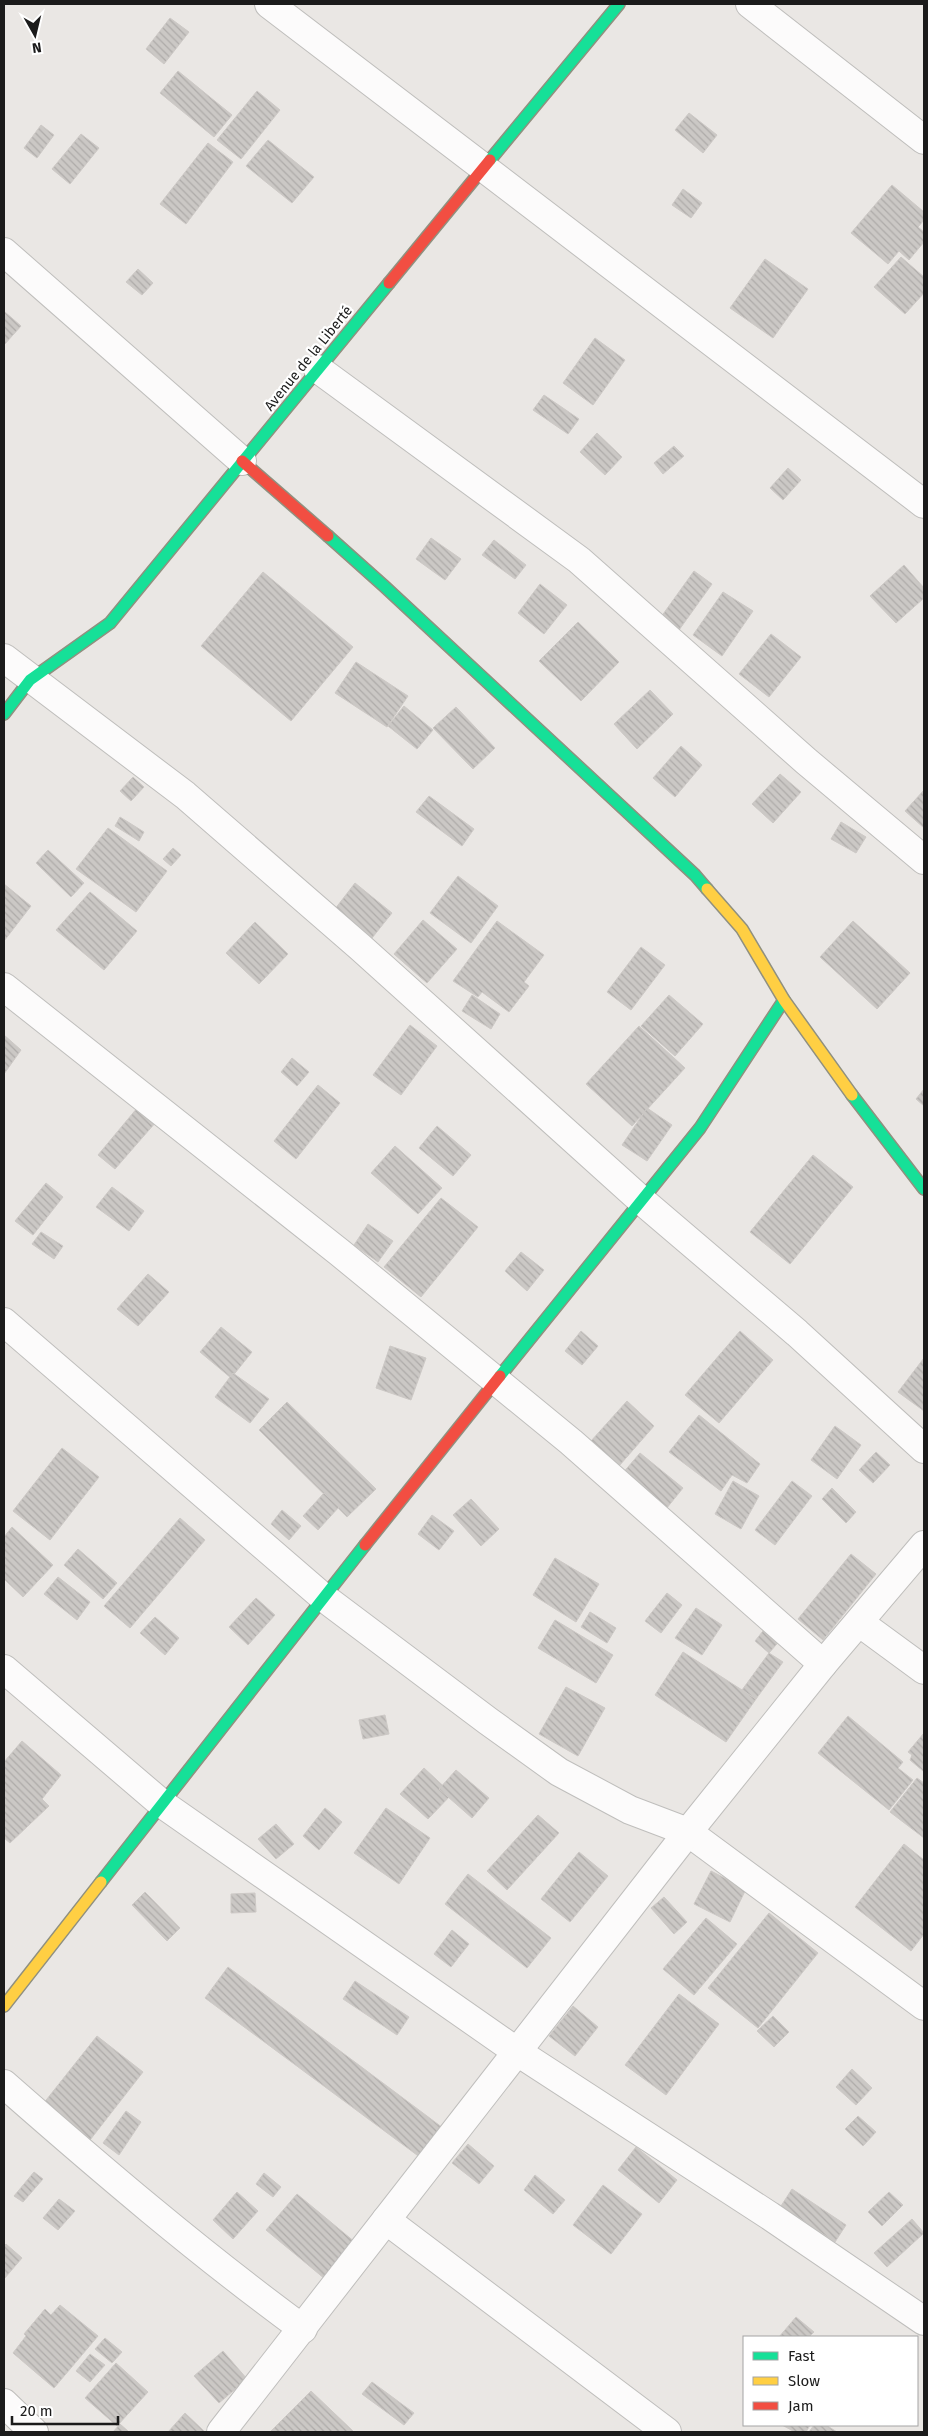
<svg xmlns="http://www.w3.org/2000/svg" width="928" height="2436" viewBox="0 0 928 2436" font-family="'Fira Sans',sans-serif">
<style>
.building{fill:url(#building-back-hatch);stroke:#cdc9c6}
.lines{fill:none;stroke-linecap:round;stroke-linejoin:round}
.street-casing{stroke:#bfbebc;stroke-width:30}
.fast-casing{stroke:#90907f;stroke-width:14}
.slow-casing{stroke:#90907f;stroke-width:14}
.jam-casing{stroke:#90907f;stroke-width:14}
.street{stroke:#fcfbfb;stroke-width:28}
.fast{stroke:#16e098;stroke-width:11}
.slow{stroke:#ffcf43;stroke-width:11}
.jam{stroke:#f24e42;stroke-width:11}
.labels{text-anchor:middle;stroke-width:4.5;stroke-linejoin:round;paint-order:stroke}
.street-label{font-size:14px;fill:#1b1b1b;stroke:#fff}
</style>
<defs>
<pattern id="building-back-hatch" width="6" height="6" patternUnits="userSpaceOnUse" patternTransform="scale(1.25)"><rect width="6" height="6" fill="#cbc8c5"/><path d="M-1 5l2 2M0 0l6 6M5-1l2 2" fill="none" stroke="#aeaba9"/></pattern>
</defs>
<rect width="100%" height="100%" fill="#eae7e4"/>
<g class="building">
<path d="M 170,18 L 189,32 L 164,64 L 146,49 Z"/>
<path d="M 178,71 L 232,115 L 214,137 L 160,93 Z"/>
<path d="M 257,91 L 280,110 L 241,159 L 217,140 Z"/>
<path d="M 689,113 L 717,135 L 703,153 L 675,130 Z"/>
<path d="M 41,125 L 54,135 L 37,158 L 24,148 Z"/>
<path d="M 81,134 L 99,148 L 70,184 L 52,169 Z"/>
<path d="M 268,140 L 314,177 L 292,203 L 246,166 Z"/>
<path d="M 208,143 L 233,162 L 186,224 L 160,204 Z"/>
<path d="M 892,185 L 924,212 L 924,220 L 918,227 L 924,232 L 924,242 L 909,260 L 899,251 L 888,264 L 851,233 Z"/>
<path d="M 683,189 L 702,203 L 691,218 L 672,205 Z"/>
<path d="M 901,257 L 924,277 L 924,293 L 905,314 L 874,287 Z"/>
<path d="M 765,259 L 808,289 L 773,338 L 730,308 Z"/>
<path d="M 138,269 L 153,283 L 142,295 L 126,282 Z"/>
<path d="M 5,312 L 21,326 L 4,345 L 4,313 Z"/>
<path d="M 595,338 L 625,360 L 593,405 L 563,383 Z"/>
<path d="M 544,395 L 579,419 L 568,434 L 533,410 Z"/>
<path d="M 597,433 L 622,457 L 605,475 L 580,452 Z"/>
<path d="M 674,446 L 684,456 L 663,474 L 654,463 Z"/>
<path d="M 788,468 L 801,480 L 783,500 L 770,488 Z"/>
<path d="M 431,538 L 461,559 L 445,580 L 416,559 Z"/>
<path d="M 494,540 L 526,565 L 515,579 L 482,555 Z"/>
<path d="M 904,565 L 924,588 L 924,598 L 896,623 L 870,596 Z"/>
<path d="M 694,571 L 712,584 L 679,630 L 661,617 Z"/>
<path d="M 263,572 L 353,647 L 291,721 L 201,646 Z"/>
<path d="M 540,584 L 567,605 L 544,634 L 518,613 Z"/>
<path d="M 723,592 L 753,611 L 722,656 L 693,635 Z"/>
<path d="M 578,622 L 619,662 L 581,701 L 539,661 Z"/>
<path d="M 771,634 L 801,657 L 769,697 L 739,674 Z"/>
<path d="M 356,662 L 408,696 L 387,727 L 335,693 Z"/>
<path d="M 650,690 L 673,714 L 637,749 L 614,724 Z"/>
<path d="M 404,706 L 433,730 L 417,749 L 388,726 Z"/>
<path d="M 456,707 L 495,748 L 473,769 L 433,728 Z"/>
<path d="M 681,746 L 702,765 L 675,797 L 653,778 Z"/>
<path d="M 780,774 L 801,792 L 773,823 L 752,804 Z"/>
<path d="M 133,777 L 144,787 L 131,801 L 120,791 Z"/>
<path d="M 924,790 L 924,828 L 905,811 Z"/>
<path d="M 429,796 L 474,829 L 462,846 L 416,812 Z"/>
<path d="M 120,817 L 144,832 L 139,841 L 115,826 Z"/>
<path d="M 841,822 L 866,837 L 856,853 L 831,839 Z"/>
<path d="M 108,828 L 167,871 L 136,912 L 76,869 Z"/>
<path d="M 173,848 L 181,855 L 171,866 L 163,859 Z"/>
<path d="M 48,850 L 84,883 L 71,897 L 36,863 Z"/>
<path d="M 458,876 L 498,906 L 471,943 L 430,913 Z"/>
<path d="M 355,883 L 392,913 L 372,938 L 335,909 Z"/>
<path d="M 4,884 L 31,906 L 4,941 Z"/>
<path d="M 90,892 L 137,931 L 104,970 L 56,930 Z"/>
<path d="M 423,920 L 457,949 L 427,983 L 394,954 Z"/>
<path d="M 497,921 L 544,955 L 524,982 L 529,986 L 509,1012 L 482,992 L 478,997 L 453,981 Z"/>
<path d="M 853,921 L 910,973 L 877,1009 L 820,957 Z"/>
<path d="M 255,922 L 288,954 L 259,984 L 226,953 Z"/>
<path d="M 641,947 L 665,965 L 631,1010 L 607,992 Z"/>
<path d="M 472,995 L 500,1014 L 491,1029 L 462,1011 Z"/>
<path d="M 669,995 L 703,1024 L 675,1056 L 641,1026 Z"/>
<path d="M 410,1025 L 437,1046 L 401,1095 L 373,1075 Z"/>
<path d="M 639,1026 L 685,1068 L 632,1126 L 586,1084 Z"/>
<path d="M 4,1035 L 21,1050 L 4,1074 Z"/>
<path d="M 292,1058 L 309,1072 L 297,1086 L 281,1072 Z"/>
<path d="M 318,1085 L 340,1103 L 296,1159 L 274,1141 Z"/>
<path d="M 924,1089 L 924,1106 L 916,1099 Z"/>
<path d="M 138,1107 L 156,1122 L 115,1169 L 98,1155 Z"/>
<path d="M 647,1108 L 672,1125 L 647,1161 L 622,1145 Z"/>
<path d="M 437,1126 L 471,1155 L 453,1176 L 419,1148 Z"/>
<path d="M 395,1146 L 442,1188 L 418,1214 L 371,1173 Z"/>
<path d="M 813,1155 L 853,1187 L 790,1264 L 750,1232 Z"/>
<path d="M 46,1183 L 63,1197 L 33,1235 L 15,1221 Z"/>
<path d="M 112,1187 L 144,1211 L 129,1231 L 96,1207 Z"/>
<path d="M 441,1198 L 478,1227 L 421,1297 L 384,1267 Z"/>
<path d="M 368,1224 L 393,1241 L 378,1262 L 354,1245 Z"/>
<path d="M 41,1232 L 63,1246 L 54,1259 L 32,1244 Z"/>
<path d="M 521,1252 L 544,1270 L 527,1291 L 505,1271 Z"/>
<path d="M 148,1274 L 169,1292 L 138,1326 L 117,1309 Z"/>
<path d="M 221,1327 L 252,1352 L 231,1378 L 200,1352 Z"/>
<path d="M 581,1331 L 598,1346 L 582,1365 L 565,1351 Z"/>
<path d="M 740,1331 L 773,1360 L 719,1423 L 685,1395 Z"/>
<path d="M 390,1346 L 426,1358 L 411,1400 L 376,1388 Z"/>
<path d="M 924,1358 L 924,1411 L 898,1392 Z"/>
<path d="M 233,1373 L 269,1399 L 250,1423 L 215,1397 Z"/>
<path d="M 627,1401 L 654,1426 L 619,1466 L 591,1441 Z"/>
<path d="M 287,1402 L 376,1489 L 347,1517 L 259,1430 Z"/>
<path d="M 699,1415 L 760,1464 L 747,1483 L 732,1475 L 721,1491 L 669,1452 Z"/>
<path d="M 835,1426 L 861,1445 L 837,1479 L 811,1460 Z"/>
<path d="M 62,1448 L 99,1477 L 50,1540 L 13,1511 Z"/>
<path d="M 876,1452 L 890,1465 L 873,1483 L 859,1470 Z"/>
<path d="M 640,1453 L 683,1488 L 666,1509 L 622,1474 Z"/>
<path d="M 733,1481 L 759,1496 L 741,1529 L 715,1514 Z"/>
<path d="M 792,1481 L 812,1496 L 775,1545 L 755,1530 Z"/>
<path d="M 832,1488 L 856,1512 L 846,1523 L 822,1499 Z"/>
<path d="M 324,1493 L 339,1507 L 318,1530 L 303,1516 Z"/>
<path d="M 471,1499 L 499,1529 L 481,1546 L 453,1515 Z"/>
<path d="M 282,1510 L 301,1526 L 289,1540 L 271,1524 Z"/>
<path d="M 432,1515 L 454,1531 L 439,1550 L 418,1534 Z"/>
<path d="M 180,1518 L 205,1540 L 130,1628 L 104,1606 Z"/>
<path d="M 12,1527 L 53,1565 L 23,1597 L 4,1579 L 4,1537 Z"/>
<path d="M 78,1549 L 117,1583 L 103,1599 L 64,1565 Z"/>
<path d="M 851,1554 L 876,1574 L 823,1640 L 798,1619 Z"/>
<path d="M 555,1558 L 599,1584 L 576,1622 L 533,1595 Z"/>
<path d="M 58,1577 L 90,1602 L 77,1620 L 44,1594 Z"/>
<path d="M 667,1593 L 682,1605 L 661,1633 L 645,1621 Z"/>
<path d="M 256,1598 L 275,1615 L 248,1645 L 229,1627 Z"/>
<path d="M 696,1608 L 722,1625 L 702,1655 L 675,1638 Z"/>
<path d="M 590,1612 L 616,1628 L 607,1643 L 581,1627 Z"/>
<path d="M 155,1617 L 179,1638 L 165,1655 L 140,1633 Z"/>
<path d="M 555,1620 L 613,1655 L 596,1683 L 538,1648 Z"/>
<path d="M 767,1626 L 782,1638 L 769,1653 L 755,1641 Z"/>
<path d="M 683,1652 L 756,1699 L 726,1742 L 655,1695 Z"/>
<path d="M 769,1653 L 783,1662 L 756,1699 L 742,1690 Z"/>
<path d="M 566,1687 L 605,1708 L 578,1756 L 539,1734 Z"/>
<path d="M 385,1715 L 389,1734 L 363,1739 L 359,1720 Z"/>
<path d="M 848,1716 L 903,1762 L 898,1768 L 913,1780 L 889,1810 L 818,1753 Z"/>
<path d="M 924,1733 L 924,1770 L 923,1771 L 910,1760 L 912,1755 L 908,1752 Z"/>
<path d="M 22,1741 L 61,1775 L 42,1799 L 49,1806 L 10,1843 L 4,1838 L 4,1762 Z"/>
<path d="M 424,1768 L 452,1794 L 428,1819 L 400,1794 Z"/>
<path d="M 456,1770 L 489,1798 L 472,1818 L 439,1789 Z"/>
<path d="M 917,1778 L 924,1783 L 924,1838 L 890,1812 Z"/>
<path d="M 325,1808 L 342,1822 L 319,1850 L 303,1836 Z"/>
<path d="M 386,1808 L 430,1838 L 399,1884 L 354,1853 Z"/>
<path d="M 538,1815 L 559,1833 L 507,1890 L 487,1871 Z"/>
<path d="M 276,1824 L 294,1844 L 276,1859 L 258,1839 Z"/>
<path d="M 904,1844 L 924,1860 L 924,1934 L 911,1951 L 855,1907 Z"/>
<path d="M 579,1852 L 608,1876 L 570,1922 L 541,1899 Z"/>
<path d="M 711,1871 L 746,1889 L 730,1922 L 694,1904 Z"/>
<path d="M 468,1874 L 551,1938 L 527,1968 L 445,1904 Z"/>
<path d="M 145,1892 L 180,1928 L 167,1941 L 132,1905 Z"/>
<path d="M 255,1893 L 256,1912 L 231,1913 L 231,1894 Z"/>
<path d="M 664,1897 L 687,1922 L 674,1934 L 651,1908 Z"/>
<path d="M 769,1913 L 818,1953 L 758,2028 L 708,1988 Z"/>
<path d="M 706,1918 L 737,1944 L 694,1995 L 663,1969 Z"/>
<path d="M 452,1930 L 469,1944 L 451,1967 L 434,1954 Z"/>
<path d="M 228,1967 L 443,2128 L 421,2158 L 205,1998 Z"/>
<path d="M 355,1981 L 409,2017 L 397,2035 L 343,1999 Z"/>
<path d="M 679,1994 L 719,2024 L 666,2095 L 625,2065 Z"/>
<path d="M 573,2006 L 598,2027 L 575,2056 L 549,2036 Z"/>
<path d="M 773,2016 L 789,2032 L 774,2047 L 757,2031 Z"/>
<path d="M 97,2036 L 143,2072 L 90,2140 L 43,2104 Z"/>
<path d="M 852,2069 L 872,2088 L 856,2105 L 836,2087 Z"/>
<path d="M 126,2111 L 141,2122 L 119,2155 L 103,2143 Z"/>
<path d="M 858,2116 L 876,2132 L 863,2146 L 845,2129 Z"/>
<path d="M 468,2144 L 494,2166 L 479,2184 L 452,2163 Z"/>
<path d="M 636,2147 L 677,2180 L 659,2203 L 618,2170 Z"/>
<path d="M 34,2172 L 43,2179 L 23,2202 L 14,2196 Z"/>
<path d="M 264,2173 L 281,2187 L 273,2197 L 256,2184 Z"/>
<path d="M 535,2175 L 565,2200 L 553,2214 L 524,2190 Z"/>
<path d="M 603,2185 L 642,2214 L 611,2254 L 573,2225 Z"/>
<path d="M 792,2189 L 846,2225 L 835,2242 L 781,2206 Z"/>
<path d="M 237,2192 L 258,2211 L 233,2239 L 213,2220 Z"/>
<path d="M 889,2192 L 903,2205 L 882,2226 L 868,2212 Z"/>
<path d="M 297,2194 L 356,2243 L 325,2279 L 266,2230 Z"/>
<path d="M 59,2199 L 75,2211 L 58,2230 L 43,2218 Z"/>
<path d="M 912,2219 L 924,2233 L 887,2267 L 874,2253 Z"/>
<path d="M 6,2244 L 22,2258 L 4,2279 L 4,2246 Z"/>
<path d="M 60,2305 L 98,2336 L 54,2388 L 13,2353 L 26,2336 L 24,2334 L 45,2309 L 51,2315 Z"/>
<path d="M 796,2317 L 814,2332 L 809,2337 L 779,2337 Z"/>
<path d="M 105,2338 L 122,2352 L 112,2363 L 95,2349 Z"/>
<path d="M 223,2351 L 247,2379 L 219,2403 L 194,2376 Z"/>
<path d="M 90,2354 L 105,2365 L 90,2382 L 76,2371 Z"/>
<path d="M 116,2363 L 148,2392 L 117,2426 L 85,2398 Z"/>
<path d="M 372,2382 L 414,2413 L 404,2425 L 362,2394 Z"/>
<path d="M 311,2391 L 354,2432 L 270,2432 Z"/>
<path d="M 185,2413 L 205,2432 L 168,2432 Z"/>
<path d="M 120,2424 L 129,2432 L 113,2432 Z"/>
<path d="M 782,2425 L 810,2425 L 806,2432 L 795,2432 Z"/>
<path d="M 814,2425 L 826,2425 L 837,2432 L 809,2432 Z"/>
</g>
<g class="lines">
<defs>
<g id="street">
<path d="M 269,4 L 924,504"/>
<path d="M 750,4 L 924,140"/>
<path d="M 4,252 L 242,461"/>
<path d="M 318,369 L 579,560 L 806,761 L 924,860"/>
<path d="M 4,658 L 185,795 L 360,947 L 641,1200 L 797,1333 L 924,1449"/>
<path d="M 4,987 L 339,1252 L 571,1442 L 823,1664"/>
<path d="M 4,1322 L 323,1597 L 488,1721 L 559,1772 L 630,1810 L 688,1832 L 924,2006"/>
<path d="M 860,1623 L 924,1670"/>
<path d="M 4,1669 L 161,1803 L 516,2051 L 770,2216 L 924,2321"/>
<path d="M 4,2084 C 102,2170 198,2252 303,2329"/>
<path d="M 386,2220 L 667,2432"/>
<path d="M 4,2403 L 34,2432"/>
<path d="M 221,2432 L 688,1832 L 823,1664 L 924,1545"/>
</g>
<g id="fast">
<path d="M 490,160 L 619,4"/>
<path d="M 328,536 L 384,586 L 695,875 L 707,889"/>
<path d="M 4,714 L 30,680 L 110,623 L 389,283"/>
<path d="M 852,1095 L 924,1189"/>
<path d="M 500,1376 L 700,1128 L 784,1000"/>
<path d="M 101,1882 L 365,1545"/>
</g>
<g id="slow">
<path d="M 707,889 L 742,929 L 784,1000 L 852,1095"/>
<path d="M 4,2006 L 101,1882"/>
</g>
<g id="jam">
<path d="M 389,283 L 490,160"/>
<path d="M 242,461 L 328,536"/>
<path d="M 365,1545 L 500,1376"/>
</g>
</defs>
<use href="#street" class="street-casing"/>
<use href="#fast" class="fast-casing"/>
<use href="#slow" class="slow-casing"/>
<use href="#jam" class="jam-casing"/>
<use href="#street" class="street"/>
<use href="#fast" class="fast"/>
<use href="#slow" class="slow"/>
<use href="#jam" class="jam"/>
</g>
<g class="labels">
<g class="street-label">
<text transform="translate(308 358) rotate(-51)" y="5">Avenue de la Liberté</text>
</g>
</g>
<rect width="928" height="2436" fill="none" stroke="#1b1b1b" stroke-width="10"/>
<rect x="743" y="2336" width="175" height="90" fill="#ffffff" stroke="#a4a4a4"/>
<rect x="753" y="2352" width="25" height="8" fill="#16e098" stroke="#a4a4a4"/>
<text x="788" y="2361" font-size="15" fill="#1b1b1b">Fast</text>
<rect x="753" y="2377" width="25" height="8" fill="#ffcf43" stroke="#a4a4a4"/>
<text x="788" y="2386" font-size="15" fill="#1b1b1b">Slow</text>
<rect x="753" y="2402" width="25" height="8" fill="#f24e42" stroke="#a4a4a4"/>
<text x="788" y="2411" font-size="15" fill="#1b1b1b">Jam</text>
<g transform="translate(35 35) rotate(172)" stroke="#ffffff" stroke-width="4" paint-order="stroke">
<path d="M0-4L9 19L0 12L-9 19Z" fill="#1b1b1b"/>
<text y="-8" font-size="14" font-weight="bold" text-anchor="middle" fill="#1b1b1b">N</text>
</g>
<path d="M12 2416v8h106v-8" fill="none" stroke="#1b1b1b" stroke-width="2.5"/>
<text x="20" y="2416" font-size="15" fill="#1b1b1b" stroke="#ffffff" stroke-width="4" paint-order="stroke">20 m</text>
</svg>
